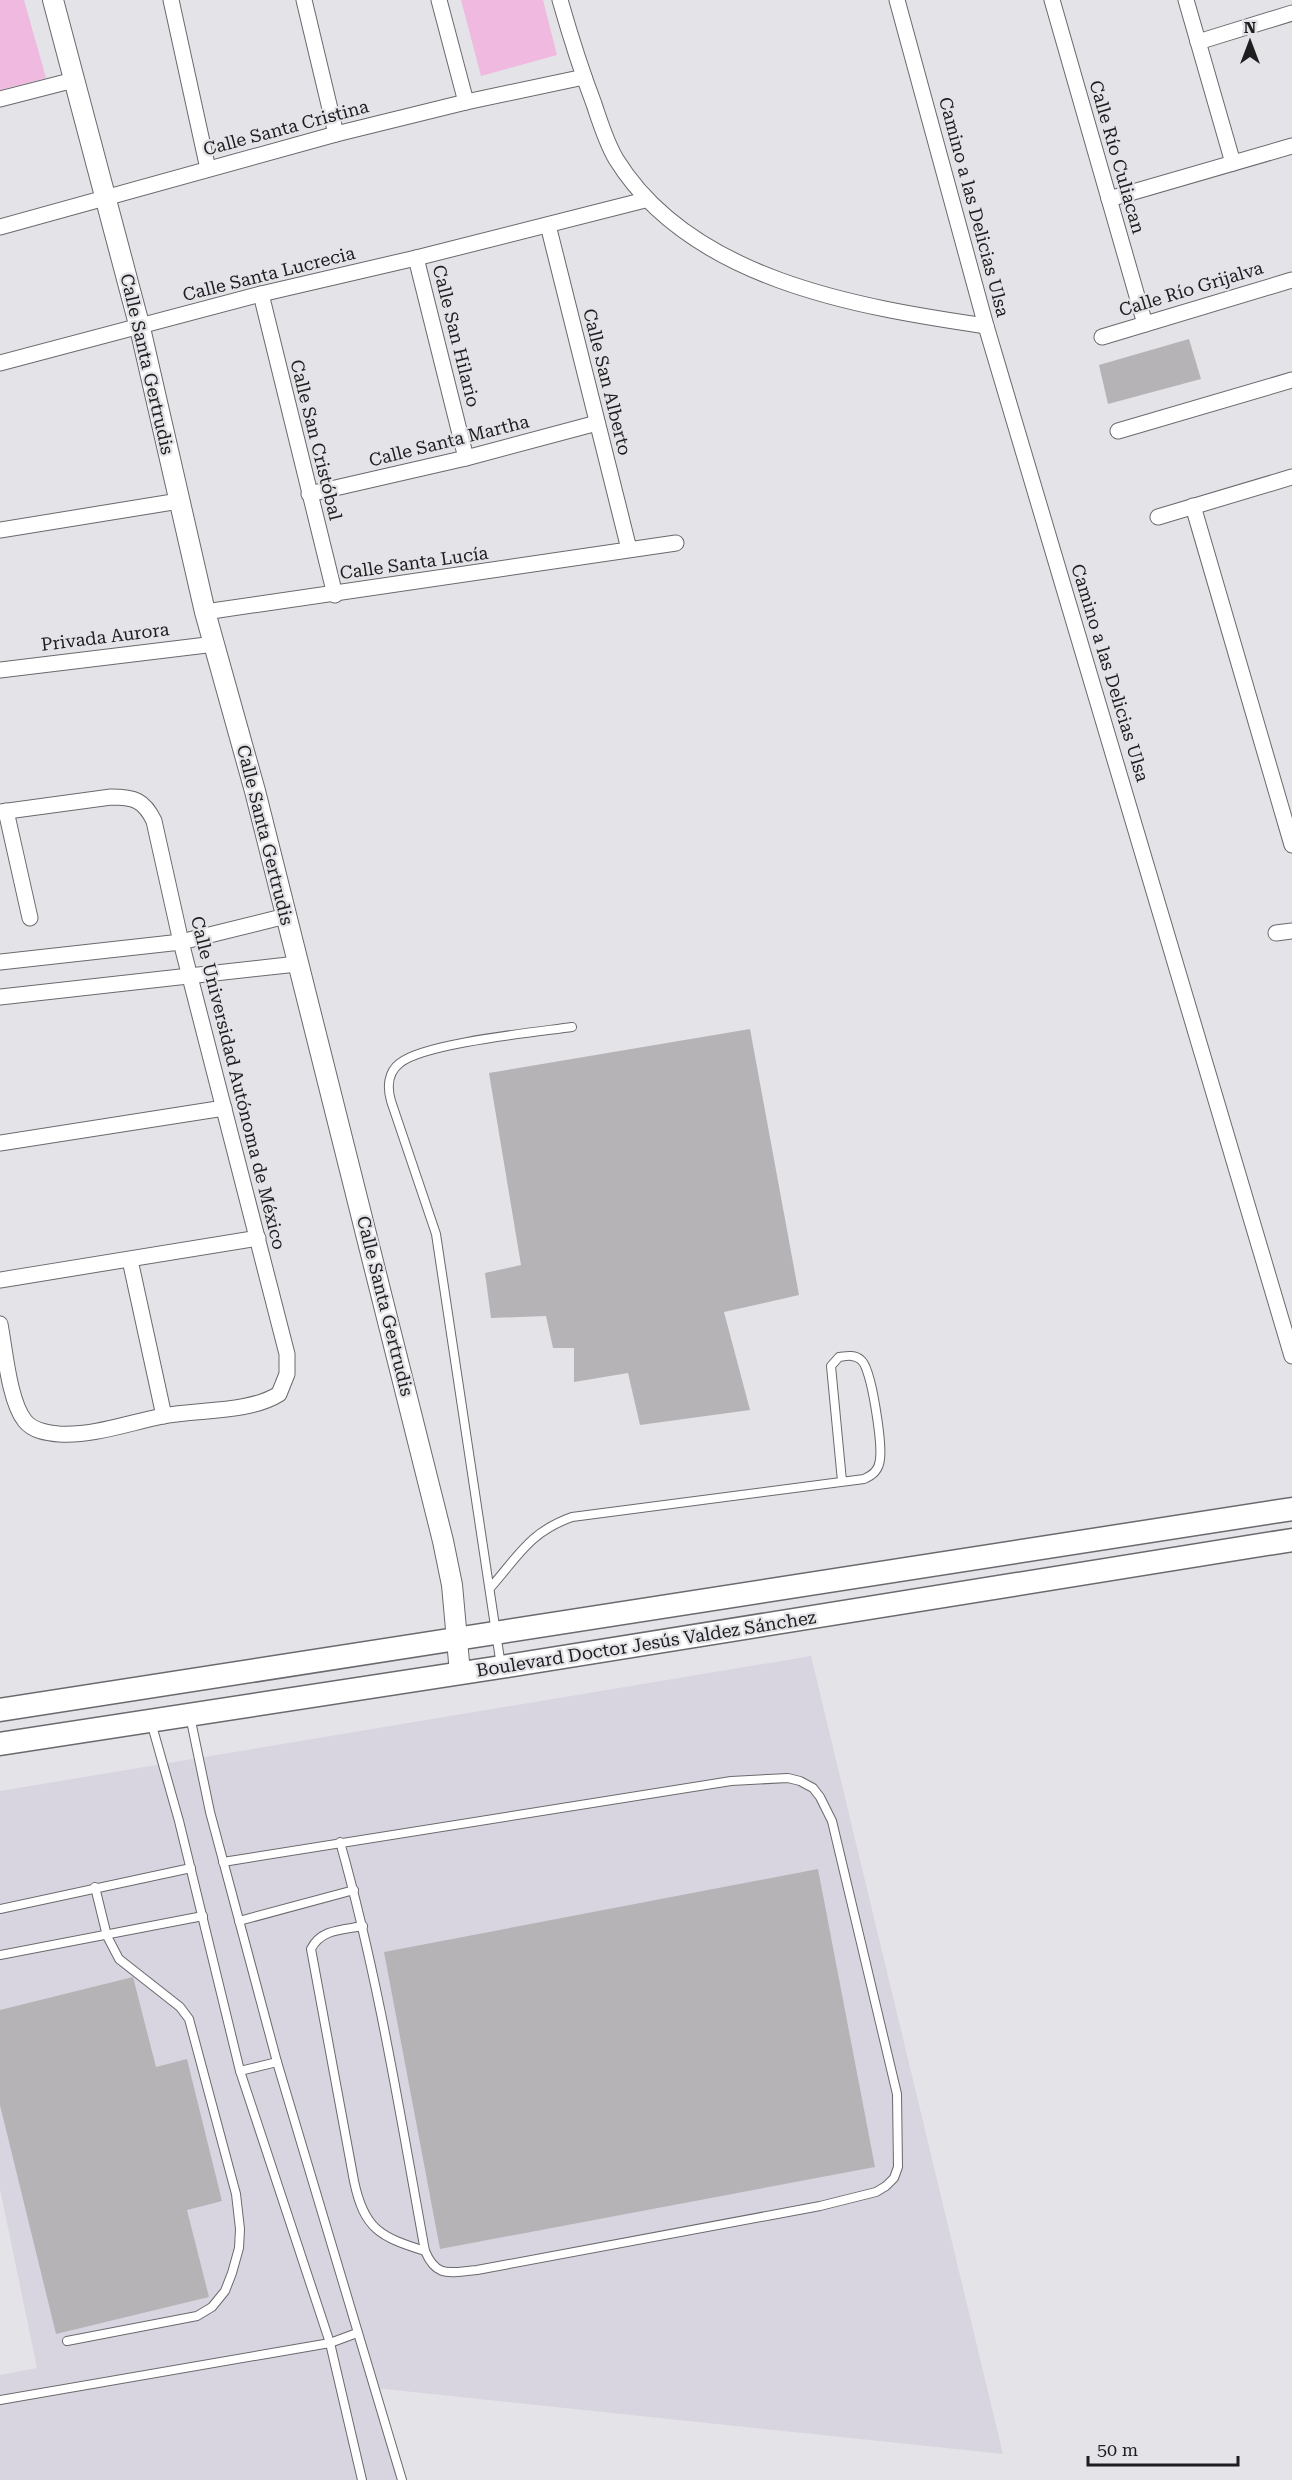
<svg xmlns="http://www.w3.org/2000/svg" width="1292" height="2480" viewBox="0 0 1292 2480" font-family="'Roboto Serif',serif">
<style>
.built{fill:#d8d5e0}
.green{fill:#f0b9e0}
.building{fill:#b6b3b7}
.lines{fill:none;stroke-linecap:round;stroke-linejoin:round}
.service-casing{stroke:#6a696d;stroke-width:10}
.minor-casing{stroke:#6a696d;stroke-width:17}
.tertiary-casing{stroke:#6a696d;stroke-width:22}
.secondary-casing{stroke:#6a696d;stroke-width:25}
.service{stroke:#fff;stroke-width:8}
.minor{stroke:#fff;stroke-width:15}
.tertiary{stroke:#fff;stroke-width:20}
.secondary{stroke:#fff;stroke-width:22}
.labels{text-anchor:middle;stroke-width:4.5;stroke-linejoin:round;paint-order:stroke}
.street-label{font-size:18px;fill:#1e1d1f;stroke:#e4e3e7}
</style>
<rect width="100%" height="100%" fill="#e4e3e7"/>
<path class="built" d="M 811,1656 L 1003,2454 L 375,2388 L 397,2480 L 0,2480 L 0,2375 L 37,2368 L 0,2189 L 0,1791 Z"/>
<g class="green">
<path d="M 0,0 L 24,0 L 46,78 L 0,90 Z"/>
<path d="M 461,0 L 543,0 L 557,55 L 481,76 Z"/>
</g>
<g class="building">
<path d="M 1189,339 L 1201,379 L 1108,404 L 1099,365 Z"/>
<path d="M 750,1029 L 799,1295 L 724,1312 L 750,1410 L 640,1425 L 628,1373 L 574,1382 L 574,1348 L 553,1348 L 546,1316 L 491,1318 L 485,1273 L 521,1265 L 489,1073 Z"/>
<path d="M 818,1869 L 875,2167 L 440,2249 L 384,1952 Z"/>
<path d="M 133,1977 L 156,2067 L 187,2059 L 222,2201 L 187,2210 L 209,2297 L 56,2334 L 0,2105 L 0,2010 Z"/>
</g>
<g class="lines">
<defs>
<g id="service">
<path d="M 491,1587 C 519,1555 530,1532 572,1517 L 864,1479 C 873,1475 879,1470 880,1459 C 882,1444 872,1368 861,1360 C 855,1354 846,1356 839,1357 L 831,1366 L 842,1481"/>
<path d="M 501,1666 L 436,1234 L 391,1101 C 387,1087 388,1072 400,1063 C 424,1043 537,1032 572,1027"/>
<path d="M 190,1716 L 210,1812 L 277,2062 L 402,2480"/>
<path d="M 151,1722 L 179,1821 L 240,2071 L 330,2343 L 362,2480"/>
<path d="M 223,1862 L 731,1781 L 788,1778 L 800,1781 L 813,1788 L 820,1797 L 832,1821 L 897,2094 L 898,2167 L 894,2178 L 886,2186 L 876,2192 L 820,2206 L 477,2270 C 450,2272 437,2279 425,2251 C 400,2114 378,1976 340,1842"/>
<path d="M 0,1909 L 191,1868"/>
<path d="M 239,1921 L 354,1890"/>
<path d="M 363,1926 C 342,1930 321,1929 311,1949 L 354,2181 C 364,2229 380,2237 425,2251"/>
<path d="M 0,1955 L 203,1916"/>
<path d="M 240,2071 L 277,2062"/>
<path d="M 67,2341 L 197,2316 L 212,2307 L 225,2291 L 232,2273 L 239,2248 L 240,2229 L 236,2194 L 189,2019 L 180,2007 L 119,1959 L 107,1936 L 95,1887"/>
<path d="M 0,2400 L 330,2343 L 357,2333"/>
</g>
<g id="minor">
<path d="M 171,0 L 208,169"/>
<path d="M 304,0 L 336,134"/>
<path d="M 439,0 L 466,102"/>
<path d="M 560,0 C 570,35 581,70 594,104 C 600,122 606,142 616,159 C 690,279 856,307 986,326"/>
<path d="M 897,0 L 986,326 L 1292,1356"/>
<path d="M 1052,0 L 1145,324"/>
<path d="M 1186,0 L 1233,163"/>
<path d="M 1198,42 L 1292,13"/>
<path d="M 0,99 L 74,80"/>
<path d="M 1109,199 L 1292,146"/>
<path d="M 548,225 L 629,549"/>
<path d="M 0,227 L 336,134 L 466,102 L 584,77"/>
<path d="M 416,258 L 466,458"/>
<path d="M 261,294 L 335,595"/>
<path d="M 1102,337 L 1292,280"/>
<path d="M 0,363 L 261,294 L 416,258 L 645,200"/>
<path d="M 1118,431 L 1292,380"/>
<path d="M 309,494 L 466,458 L 597,423"/>
<path d="M 1193,506 L 1292,845"/>
<path d="M 1158,517 L 1292,477"/>
<path d="M 0,530 L 179,501"/>
<path d="M 205,612 L 676,543"/>
<path d="M 0,670 L 215,644"/>
<path d="M 6,811 L 30,918"/>
<path d="M 0,812 L 111,797 C 134,797 144,800 154,821 L 181,942 L 287,1354 L 287,1374 L 279,1394 C 249,1413 198,1409 163,1416 C 128,1423 94,1436 59,1434 C 47,1433 33,1431 25,1421 C 9,1401 5,1350 0,1324"/>
<path d="M 1276,933 L 1292,931"/>
<path d="M 0,962 L 181,942 L 286,916"/>
<path d="M 0,997 L 297,964"/>
<path d="M 0,1143 L 224,1108"/>
<path d="M 130,1260 L 164,1416"/>
<path d="M 0,1280 L 258,1238"/>
</g>
<path id="tertiary" d="M 53,0 L 140,328 L 205,612 L 255,791 L 443,1541 L 452,1585 L 460,1673"/>
<g id="secondary">
<path d="M 0,1710 L 1292,1509"/>
<path d="M 0,1744 L 501,1667 L 1292,1540"/>
</g>
</defs>
<use href="#service" class="service-casing"/>
<use href="#minor" class="minor-casing"/>
<use href="#tertiary" class="tertiary-casing"/>
<use href="#secondary" class="secondary-casing"/>
<use href="#service" class="service"/>
<use href="#minor" class="minor"/>
<use href="#tertiary" class="tertiary"/>
<use href="#secondary" class="secondary"/>
</g>
<g class="labels">
<g class="street-label">
<text transform="translate(286 128) rotate(-15)" y="6">Calle Santa Cristina</text>
<text transform="translate(1117 157) rotate(74)" y="6">Calle Río Culiacan</text>
<text transform="translate(974 207) rotate(75)" y="6">Camino a las Delicias Ulsa</text>
<text transform="translate(269 274) rotate(-14)" y="6">Calle Santa Lucrecia</text>
<text transform="translate(1191 289) rotate(-17)" y="6">Calle Río Grijalva</text>
<text transform="translate(456 336) rotate(76)" y="6">Calle San Hilario</text>
<text transform="translate(147 364) rotate(77)" y="6">Calle Santa Gertrudis</text>
<text transform="translate(607 382) rotate(76)" y="6">Calle San Alberto</text>
<text transform="translate(316 440) rotate(76)" y="6">Calle San Cristóbal</text>
<text transform="translate(449 441) rotate(-14)" y="6">Calle Santa Martha</text>
<text transform="translate(414 563) rotate(-8)" y="6">Calle Santa Lucía</text>
<text transform="translate(105 637) rotate(-7)" y="6">Privada Aurora</text>
<text transform="translate(1110 673) rotate(73)" y="6">Camino a las Delicias Ulsa</text>
<text transform="translate(265 835) rotate(76)" y="6">Calle Santa Gertrudis</text>
<text transform="translate(238 1083) rotate(76)" y="6">Calle Universidad Autónoma de México</text>
<text transform="translate(385 1306) rotate(76)" y="6">Calle Santa Gertrudis</text>
<text transform="translate(646 1644) rotate(-9)" y="6">Boulevard Doctor Jesús Valdez Sánchez</text>
</g>
</g>
<g transform="translate(1250 42)" stroke="#e4e3e7" stroke-width="4.5" paint-order="stroke">
<path d="M0-4.5L10 22L0 15L-10 22Z" fill="#1e1d1f"/>
<text y="-9" font-size="16" font-weight="bold" text-anchor="middle" fill="#1e1d1f">N</text>
</g>
<path d="M1088 2456v9h150v-9" fill="none" stroke="#1e1d1f" stroke-width="3"/>
<text x="1097" y="2456" font-size="18" fill="#1e1d1f" stroke="#e4e3e7" stroke-width="4.5" paint-order="stroke">50 m</text>
</svg>
